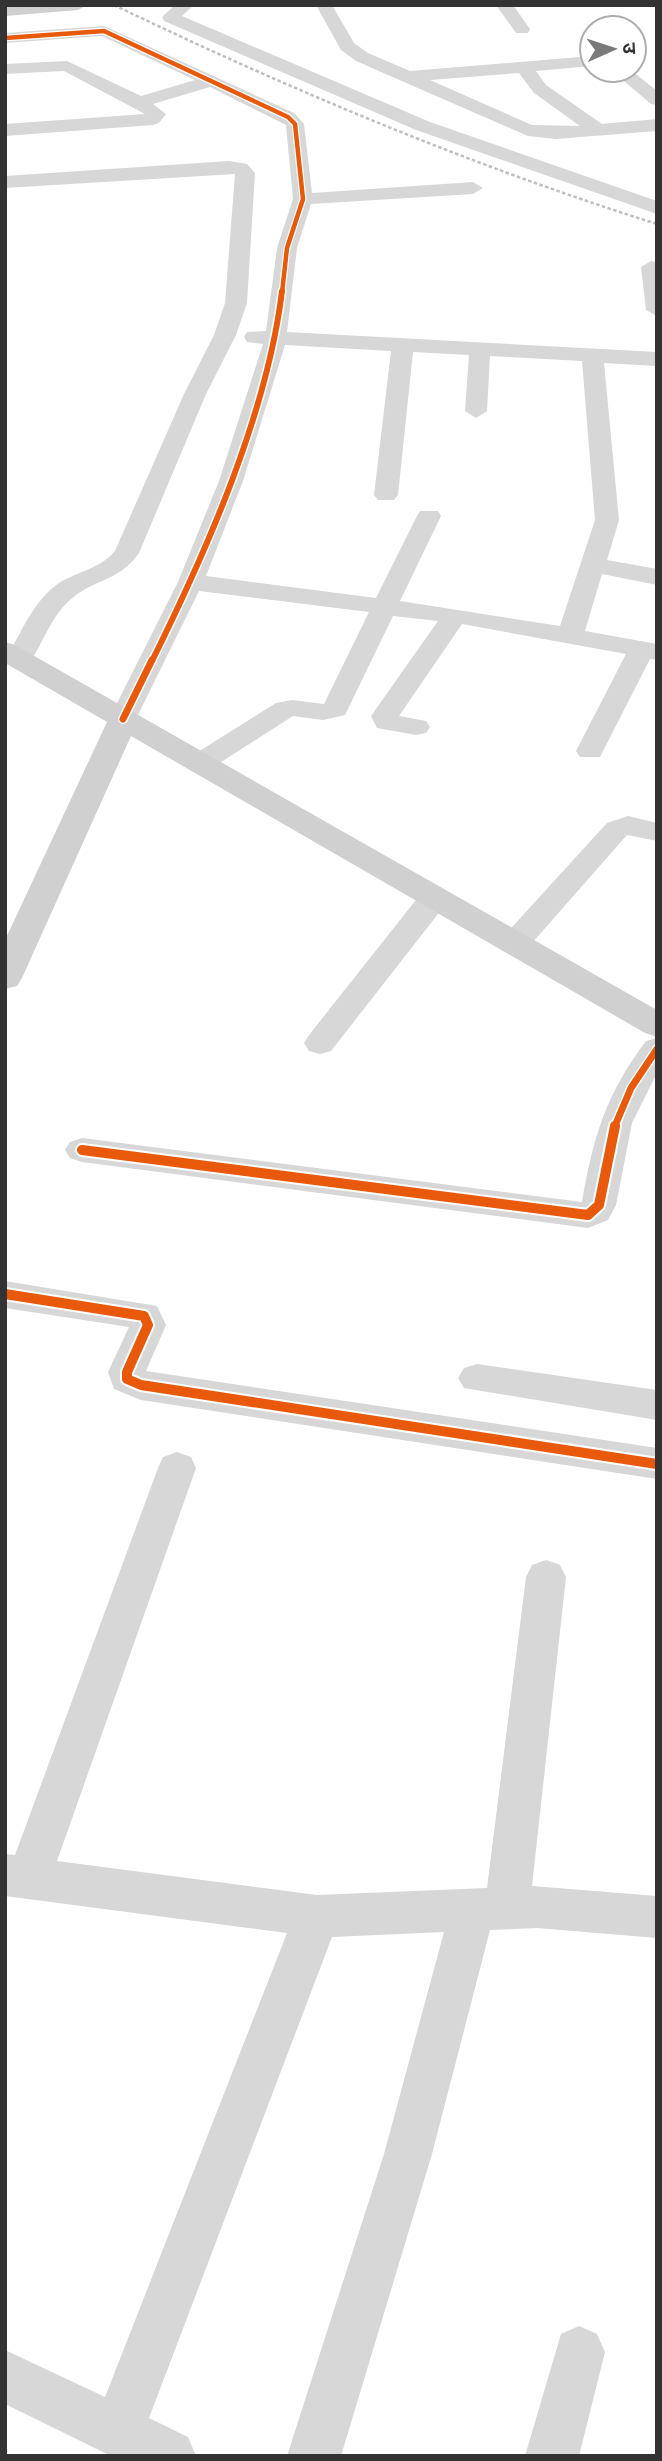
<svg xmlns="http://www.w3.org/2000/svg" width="662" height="2461" viewBox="0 0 662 2461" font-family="Commissioner,'Noto Sans Devanagari',sans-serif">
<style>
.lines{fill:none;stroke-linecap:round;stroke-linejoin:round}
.street{fill:#d7d7d7;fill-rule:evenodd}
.secondary{fill:#d0d0d0;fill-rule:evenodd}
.rail{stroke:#bebebe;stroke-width:2.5;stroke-dasharray:3.5 2.5;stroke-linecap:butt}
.cycleway-far3-casing{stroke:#fff;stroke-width:7}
.cycleway-far2-casing{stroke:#fff;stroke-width:9}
.cycleway-far1-casing{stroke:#fff;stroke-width:10}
.cycleway-casing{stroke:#fff;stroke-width:14}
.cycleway-far3{stroke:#e8590c;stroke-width:4.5}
.cycleway-far2{stroke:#e8590c;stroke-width:6}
.cycleway-far1{stroke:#e8590c;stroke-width:7}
.cycleway{stroke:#e8590c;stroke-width:10}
</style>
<rect width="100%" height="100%" fill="#fff"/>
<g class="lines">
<g class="street">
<path d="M 175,5 L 194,5 L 182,16 L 430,122 L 657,201 L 657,214 L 416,130 L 164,21 L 162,17 Z"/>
<path d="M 316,5 L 332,5 L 354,43 L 368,53 L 410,71 L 592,56 L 592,66 L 536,71 L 546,85 L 602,124 L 657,119 L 657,131 L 556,139 L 528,136 L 356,61 L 341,50 ZM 519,73 L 534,93 L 580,126 L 532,125 L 430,80 Z"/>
<path d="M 496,5 L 513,5 L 530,29 L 528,33 L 516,33 Z"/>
<path d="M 104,26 L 294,113 L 304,124 L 312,193 L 473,182 L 483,188 L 473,194 L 311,204 L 297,248 L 287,332 L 657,352 L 657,366 L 604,363 L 619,520 L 607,560 L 657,569 L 657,585 L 602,574 L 585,631 L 657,644 L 657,660 L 650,659 L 600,757 L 580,757 L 576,751 L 626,654 L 473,626 L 462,624 L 399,716 L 426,721 L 430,727 L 426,733 L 416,735 L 377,728 L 371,716 L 438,621 L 393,616 L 345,715 L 323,720 L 293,716 L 210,769 L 200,771 L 190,769 L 186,763 L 190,757 L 276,703 L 292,700 L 324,704 L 369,612 L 199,591 L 133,725 L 113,725 L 109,719 L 178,582 L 219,481 L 263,344 L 247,342 L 244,337 L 247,332 L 266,331 L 277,248 L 293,199 L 286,125 L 210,87 L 153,104 L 166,114 L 159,123 L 153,125 L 5,136 L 5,124 L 145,114 L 64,71 L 5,74 L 5,64 L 67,61 L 141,96 L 195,80 L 102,36 L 5,43 L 5,33 ZM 285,345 L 391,351 L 374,495 L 378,500 L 394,500 L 398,495 L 413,352 L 469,355 L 465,411 L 476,418 L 487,411 L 490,356 L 582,361 L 595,520 L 560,626 L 400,601 L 441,516 L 438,511 L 420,511 L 417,516 L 376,598 L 206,576 L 243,481 Z"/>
<path d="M 611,70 L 631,70 L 657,91 L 657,105 L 651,104 Z"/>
<path d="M 229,161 L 247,164 L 255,173 L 247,303 L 236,335 L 206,394 L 139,553 C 119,582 92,579 69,601 C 50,618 43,644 28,665 L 10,665 L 6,659 C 21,633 33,601 59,583 C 78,571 100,569 115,551 L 184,394 L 214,335 L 225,303 L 235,174 L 5,188 L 5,176 Z"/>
<path d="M 651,261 L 657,262 L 657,316 L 646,310 L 641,267 Z"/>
<path d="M 628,816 L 657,823 L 657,841 L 627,835 L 525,951 L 514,954 L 503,951 L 499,944 L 503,937 L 607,823 Z"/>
<path d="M 434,889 L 445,891 L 449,898 L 445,905 L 331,1051 L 320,1054 L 309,1051 L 304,1043 L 309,1035 L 423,891 Z"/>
<path d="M 657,1038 L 657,1073 L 632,1123 L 616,1205 L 608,1220 L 588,1228 L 82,1162 L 70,1158 L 65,1150 L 70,1142 L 82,1138 L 582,1202 C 593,1137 606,1094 646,1041 Z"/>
<path d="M 5,1281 L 157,1306 L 166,1325 L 146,1371 L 657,1448 L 657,1479 L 141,1400 L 114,1389 L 108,1372 L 129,1327 L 5,1308 Z"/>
<path d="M 477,1364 L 657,1390 L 657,1420 L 464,1388 L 458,1378 L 464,1368 Z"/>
<path d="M 177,1452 L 191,1457 L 196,1468 L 57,1861 L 317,1895 L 487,1888 L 526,1577 L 532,1565 L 546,1560 L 560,1565 L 566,1577 L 532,1886 L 657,1896 L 657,1938 L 537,1928 L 490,1930 L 432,2154 L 341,2456 L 287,2456 L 384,2154 L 444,1932 L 332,1937 L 149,2418 L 188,2437 L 196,2456 L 111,2456 L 5,2404 L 5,2350 L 105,2397 L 287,1933 L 5,1896 L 5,1854 L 15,1855 L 158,1468 L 163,1457 Z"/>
<path d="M 579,2326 L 597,2334 L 605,2352 L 579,2456 L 525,2456 L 561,2334 Z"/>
</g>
<g class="secondary">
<path d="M 5,5 L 87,5 L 78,10 L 5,16 Z"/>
<path d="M 5,642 L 15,645 L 657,1010 L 657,1037 L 645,1033 L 131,736 L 22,978 L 17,986 L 5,989 L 5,940 L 107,722 L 5,663 Z"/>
</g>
<path class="rail" d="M 114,5 C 291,90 470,165 657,224"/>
<defs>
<path id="cycleway-far3" d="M 5,38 L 104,31 L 288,117 L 295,124 L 303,199 L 287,248 L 282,293"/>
<path id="cycleway-far2" d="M 152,661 C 207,550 267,414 282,291"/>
<g id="cycleway-far1">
<path d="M 123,719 L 152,660"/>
<path d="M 614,1128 L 631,1088 L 657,1049"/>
</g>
<g id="cycleway">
<path d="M 82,1150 L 588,1215 L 599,1205 L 615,1126"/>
<path d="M 5,1294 L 144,1316 L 148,1325 L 127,1372 L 127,1379 L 141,1385 L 657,1464"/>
</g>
</defs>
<use href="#cycleway-far3" class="cycleway-far3-casing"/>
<use href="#cycleway-far2" class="cycleway-far2-casing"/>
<use href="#cycleway-far1" class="cycleway-far1-casing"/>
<use href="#cycleway" class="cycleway-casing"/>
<use href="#cycleway-far3" class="cycleway-far3"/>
<use href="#cycleway-far2" class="cycleway-far2"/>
<use href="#cycleway-far1" class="cycleway-far1"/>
<use href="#cycleway" class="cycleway"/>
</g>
<rect width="662" height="2461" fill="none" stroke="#333333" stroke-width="14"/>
<g transform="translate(613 49) rotate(87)"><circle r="33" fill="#ffffff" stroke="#adadad" stroke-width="2"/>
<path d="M0-5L12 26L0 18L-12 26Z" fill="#7a7a7a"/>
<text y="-10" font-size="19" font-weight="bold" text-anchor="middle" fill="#333333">उ</text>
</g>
</svg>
